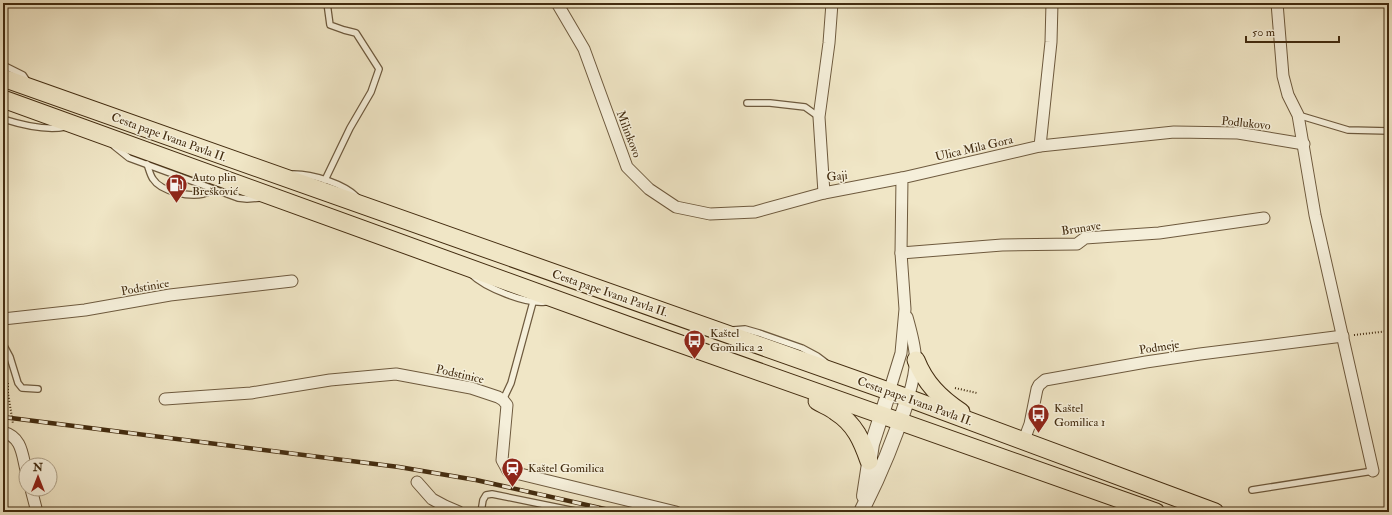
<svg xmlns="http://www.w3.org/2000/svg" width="1392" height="515" viewBox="0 0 1392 515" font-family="'IM FELL Double Pica',serif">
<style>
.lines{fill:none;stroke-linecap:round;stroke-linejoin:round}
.service-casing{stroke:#6e5a3e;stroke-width:8}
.minor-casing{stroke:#6e5a3e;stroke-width:13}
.tertiary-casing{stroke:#6e5a3e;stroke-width:16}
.primary-casing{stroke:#432c10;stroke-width:19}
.path{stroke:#432c10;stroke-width:2;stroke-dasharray:1 2;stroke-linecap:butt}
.service{stroke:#f5efda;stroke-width:5.5}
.minor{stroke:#f5efda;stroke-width:11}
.tertiary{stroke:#f5efda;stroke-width:14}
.primary{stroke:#f0e6c6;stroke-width:17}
.rail-casing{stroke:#432c10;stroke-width:4.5}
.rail{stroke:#f5efda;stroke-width:3;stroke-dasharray:9;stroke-linecap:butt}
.labels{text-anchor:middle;stroke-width:3;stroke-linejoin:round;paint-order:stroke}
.street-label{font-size:12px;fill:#432c10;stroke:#f5efda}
.poi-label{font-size:12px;fill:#432c10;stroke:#f5efda;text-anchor:start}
</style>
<rect width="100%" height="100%" fill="#f0e6c6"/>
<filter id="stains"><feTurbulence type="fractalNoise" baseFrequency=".005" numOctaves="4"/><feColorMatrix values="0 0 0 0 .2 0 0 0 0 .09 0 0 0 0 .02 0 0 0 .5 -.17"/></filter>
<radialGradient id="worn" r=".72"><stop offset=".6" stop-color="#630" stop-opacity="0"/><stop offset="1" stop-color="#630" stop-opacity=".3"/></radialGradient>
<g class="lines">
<defs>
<g id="service">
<path d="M 3,65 L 23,75 L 27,81"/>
<path d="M 747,103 L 770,103 L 805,107 L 819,117"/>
<path d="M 1298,115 L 1348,130 L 1389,131"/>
<path d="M 3,119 C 22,125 46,131 65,127"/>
<path d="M 114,146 L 129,158 L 238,198 L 247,199 L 260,198"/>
<path d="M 147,164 C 149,169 150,175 153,179 C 161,192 190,197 203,194 C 207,193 212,191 215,189"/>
<path d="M 294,174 C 313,174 344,184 357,197"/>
<path d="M 325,180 L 350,128 L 371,92 L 379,69 L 356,33 L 344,30 L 330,25 L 327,3"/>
<path d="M 471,274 C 485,288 526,304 545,302"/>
<path d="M 733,330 L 745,329 L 759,333 L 802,348 L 817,356 L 825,362"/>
<path d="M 3,344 L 10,357 L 18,383 L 22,388 L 38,389"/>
<path d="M 503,400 L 511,383 L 533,302"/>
<path d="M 1252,490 L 1373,471"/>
<path d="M 481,512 L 483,500 L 486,495 L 492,494 L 580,512"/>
</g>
<g id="minor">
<path d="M 557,3 L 584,49 L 627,167 L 649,189 L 676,207 L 710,214 L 755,212 L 824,193"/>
<path d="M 832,3 L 829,43 L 819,117 L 824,193 L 902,178"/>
<path d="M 1277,3 L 1283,76 L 1288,95 L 1298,115 L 1315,215 L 1373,471"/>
<path d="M 1040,146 L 1174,132 L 1238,133 L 1304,144"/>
<path d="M 901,253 L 1002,245 L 1077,244 L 1085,238 L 1159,233 L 1264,218"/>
<path d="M 907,317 C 917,352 919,363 908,398"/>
<path d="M 3,319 L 85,310 L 170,295 L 292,281"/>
<path d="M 889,392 L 901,353 L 905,309 L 901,253 L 902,178 L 1040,146 L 1051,42 L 1052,3"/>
<path d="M 165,399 L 251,393 L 330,380 L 396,374 L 471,388 L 498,397 L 503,400 L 507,405 L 502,460 L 508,471 L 676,512"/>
<path d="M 3,432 C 22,437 22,454 26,470"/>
<path d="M 1024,440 L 1030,424 L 1037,389 L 1039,385 L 1045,380 L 1146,362 L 1200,354 L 1343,336"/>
<path d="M 417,482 L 432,499 L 445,506 L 459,512"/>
<path d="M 31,489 L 37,512"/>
</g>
<g id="tertiary">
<path d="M 864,496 L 872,444 L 889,392"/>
<path d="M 861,512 C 880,475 895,438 908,398"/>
</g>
<g id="primary">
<path d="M 3,78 L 908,398 L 1215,512"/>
<path d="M 3,99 L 627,325 L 1156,512"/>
<path d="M 916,360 C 925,383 940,398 961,412"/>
<path d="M 817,401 C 823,405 830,407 836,412 C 855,424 862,441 869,461"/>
</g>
</defs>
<use href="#service" class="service-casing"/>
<use href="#minor" class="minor-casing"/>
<use href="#tertiary" class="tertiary-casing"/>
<use href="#primary" class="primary-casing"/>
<g class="path">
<path d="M 1354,335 L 1389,331"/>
<path d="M 8,383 L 8,393 L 13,424"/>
<path d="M 955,388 L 977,393"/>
</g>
<use href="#service" class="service"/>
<use href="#minor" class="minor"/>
<use href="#tertiary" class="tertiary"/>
<use href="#primary" class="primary"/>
<defs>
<path id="rail" d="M 3,417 L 399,467 L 476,480 L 618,512"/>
</defs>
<use href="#rail" class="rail-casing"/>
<use href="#rail" class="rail"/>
</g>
<defs>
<symbol id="fuel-pin" viewBox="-11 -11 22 30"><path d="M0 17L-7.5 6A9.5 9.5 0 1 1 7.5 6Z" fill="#8f2418" stroke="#f5efda"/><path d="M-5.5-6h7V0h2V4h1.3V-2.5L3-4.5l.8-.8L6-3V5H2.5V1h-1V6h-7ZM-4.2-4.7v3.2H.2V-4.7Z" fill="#fff"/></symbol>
<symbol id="bus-pin" viewBox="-11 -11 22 30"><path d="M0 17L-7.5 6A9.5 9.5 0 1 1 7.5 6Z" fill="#8f2418" stroke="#f5efda"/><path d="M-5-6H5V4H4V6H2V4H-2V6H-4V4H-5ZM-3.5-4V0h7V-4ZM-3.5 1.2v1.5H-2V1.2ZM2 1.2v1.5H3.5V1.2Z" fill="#fff"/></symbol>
<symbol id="station-pin" viewBox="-11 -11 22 30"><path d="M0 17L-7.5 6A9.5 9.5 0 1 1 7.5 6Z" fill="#8f2418" stroke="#f5efda"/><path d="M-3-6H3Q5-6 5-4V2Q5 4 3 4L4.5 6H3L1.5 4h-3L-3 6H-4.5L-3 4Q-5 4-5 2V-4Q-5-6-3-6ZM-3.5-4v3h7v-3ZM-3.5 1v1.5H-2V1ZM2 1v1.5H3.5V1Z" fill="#fff"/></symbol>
</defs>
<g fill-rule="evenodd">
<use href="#fuel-pin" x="164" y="172" width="25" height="34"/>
<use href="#bus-pin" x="682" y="328" width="25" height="34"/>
<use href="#bus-pin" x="1026" y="402" width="25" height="34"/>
<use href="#station-pin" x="500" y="456" width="25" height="34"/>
</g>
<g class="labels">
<g class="street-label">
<text transform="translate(1246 123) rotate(6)" y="4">Podlukovo</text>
<text transform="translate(629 134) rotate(69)" y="4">Milinkovo</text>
<text transform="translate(169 137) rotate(20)" y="4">Cesta pape Ivana Pavla II.</text>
<text transform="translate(974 148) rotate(-13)" y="4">Ulica Mila Gora</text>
<text transform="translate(837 176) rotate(-6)" y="4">Gaji</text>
<text transform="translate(1081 228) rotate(-9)" y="4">Brunave</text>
<text transform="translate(145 287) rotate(-10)" y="4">Podstinice</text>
<text transform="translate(610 293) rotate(19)" y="4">Cesta pape Ivana Pavla II.</text>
<text transform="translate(1159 347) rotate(-9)" y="4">Podmeje</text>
<text transform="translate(460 374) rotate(13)" y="4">Podstinice</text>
<text transform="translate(915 401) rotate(20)" y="4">Cesta pape Ivana Pavla II.</text>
</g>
<g class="poi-label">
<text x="192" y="181">Auto plin<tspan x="192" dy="14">Brešković</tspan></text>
<text x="710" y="337">Kaštel<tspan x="710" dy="14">Gomilica 2</tspan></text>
<text x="1054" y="412">Kaštel<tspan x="1054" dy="14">Gomilica 1</tspan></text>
<text x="528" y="472">Kaštel Gomilica</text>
</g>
</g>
<rect width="1392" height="515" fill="none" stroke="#f0e6c6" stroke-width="16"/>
<rect x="4" y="4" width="1384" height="507" fill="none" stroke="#432c10" stroke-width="2"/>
<rect x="8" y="8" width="1376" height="499" fill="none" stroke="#432c10"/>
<g transform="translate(38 477)"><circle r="19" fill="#f5efda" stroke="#aea189"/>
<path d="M0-3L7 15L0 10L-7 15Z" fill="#8f2418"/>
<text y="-6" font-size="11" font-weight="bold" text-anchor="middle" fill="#432c10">N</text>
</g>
<path d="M1246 36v6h93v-6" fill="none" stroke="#432c10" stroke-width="2"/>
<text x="1252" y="36" font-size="12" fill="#432c10" stroke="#f5efda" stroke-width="3" paint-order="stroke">50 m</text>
<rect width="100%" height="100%" filter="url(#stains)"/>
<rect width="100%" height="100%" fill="url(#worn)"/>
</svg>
